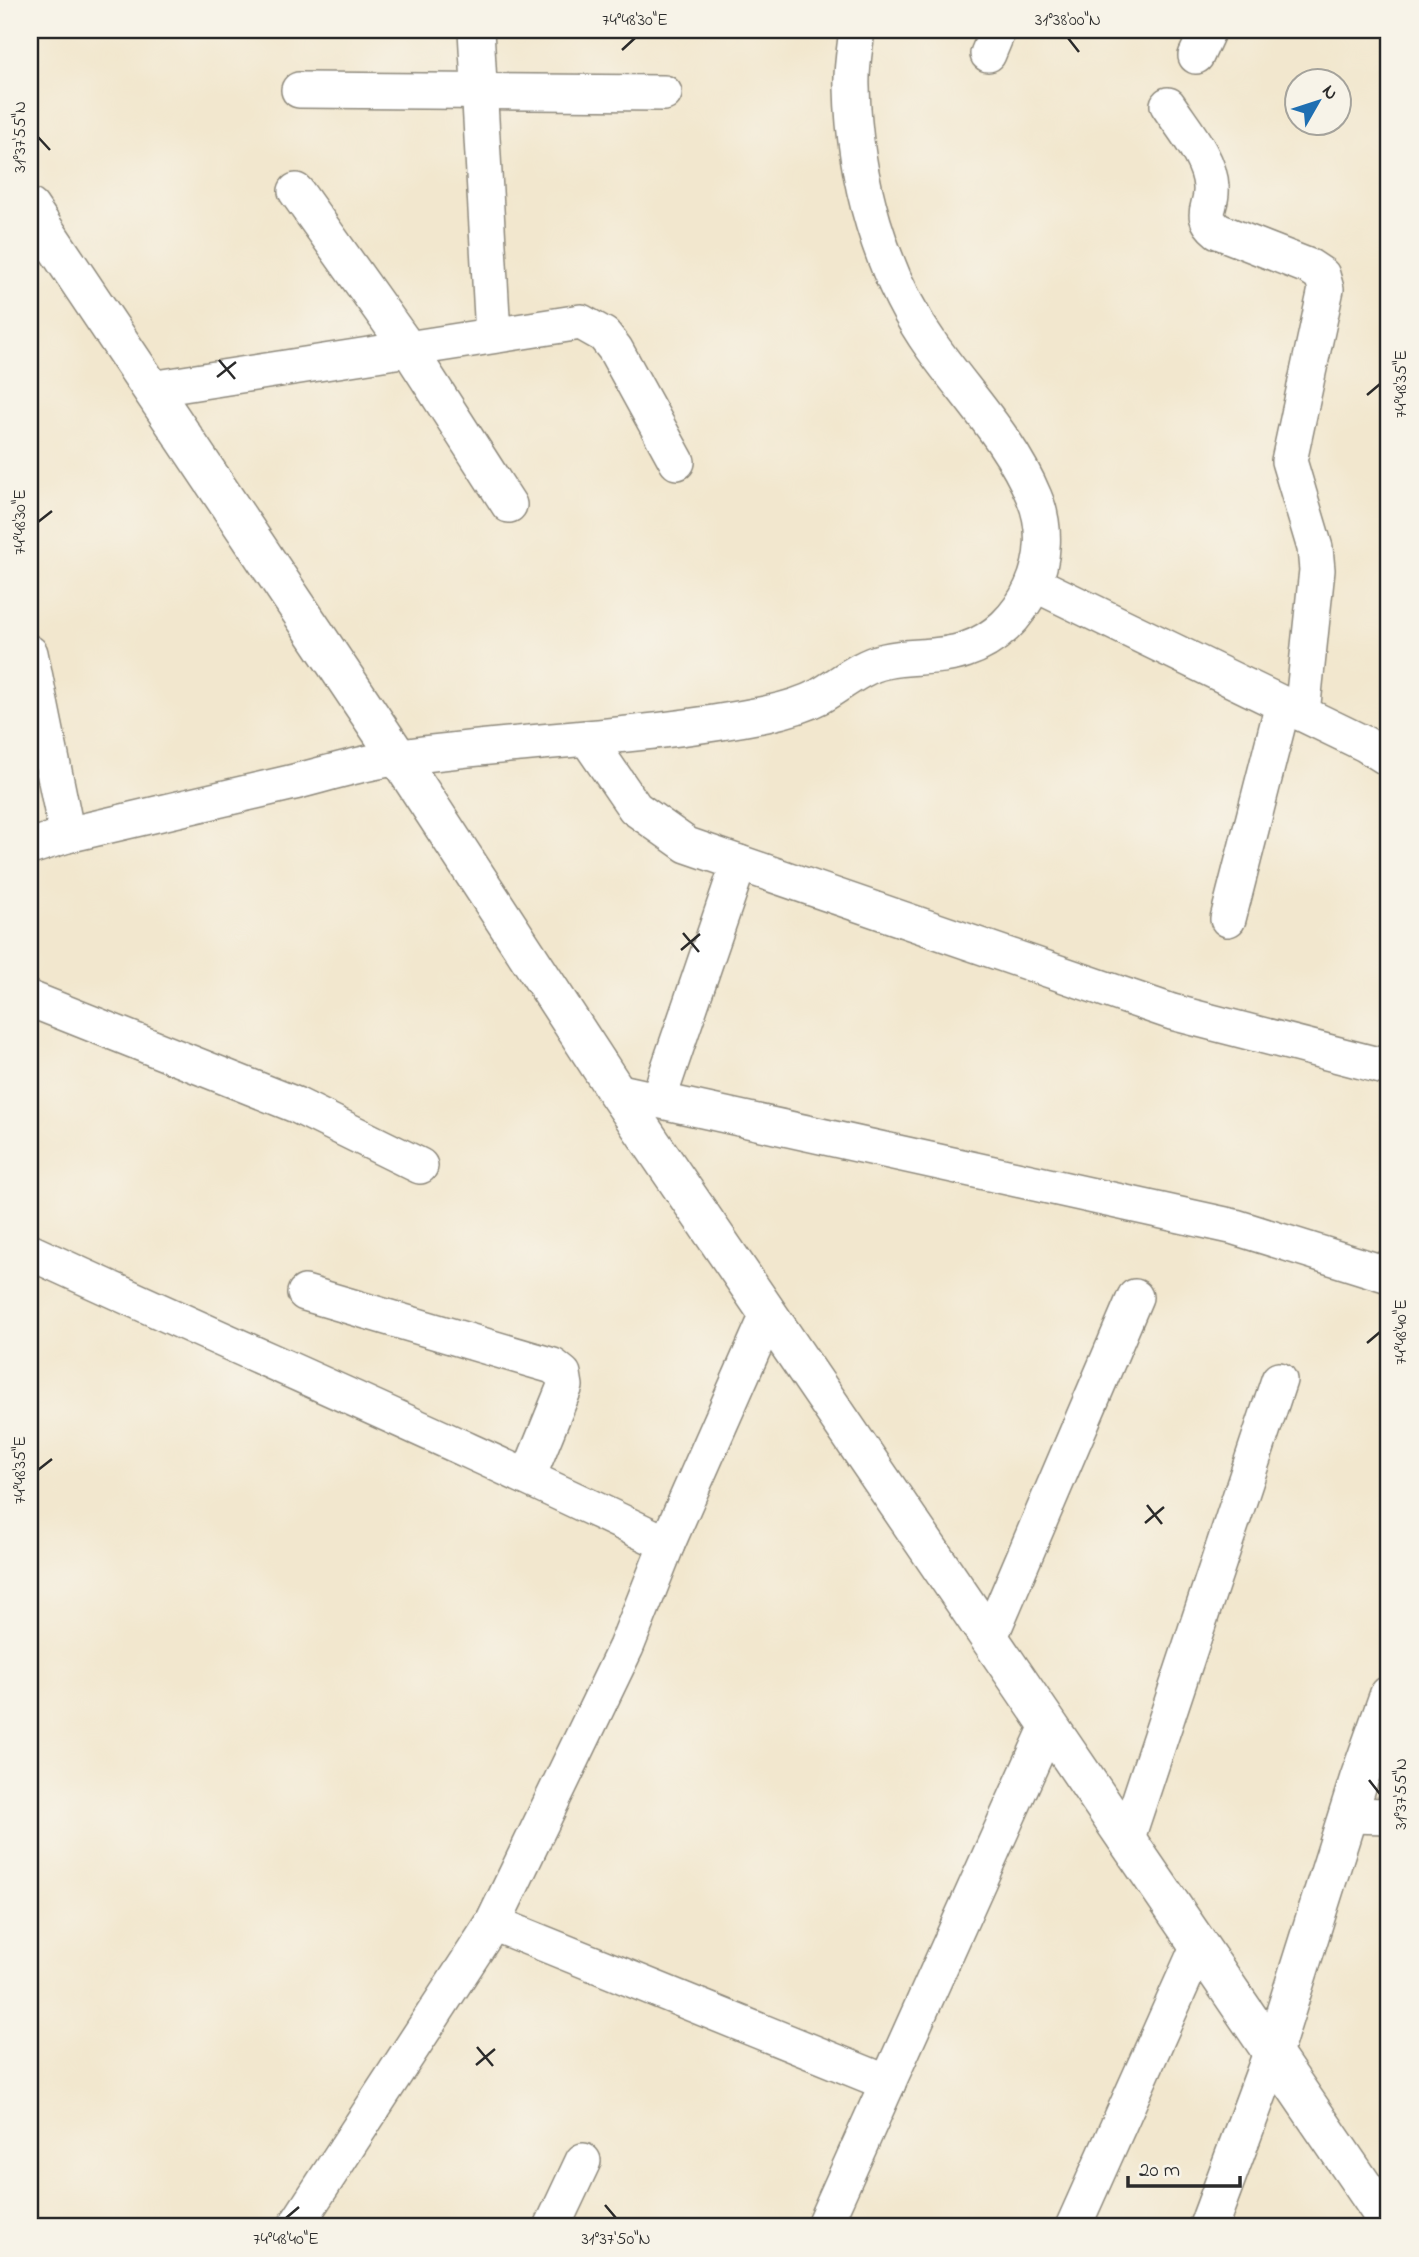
<svg xmlns="http://www.w3.org/2000/svg" width="1419" height="2257" viewBox="0 0 1419 2257" font-family="'Indie Flower',sans-serif">
<style>
.lines{fill:none;stroke-linecap:round;stroke-linejoin:round}
.minor-casing{stroke:#8e897c;stroke-width:38}
.tertiary-casing{stroke:#8e897c;stroke-width:41}
.minor{stroke:#fff;stroke-width:35}
.tertiary{stroke:#fff;stroke-width:38}
.ticks{fill:none;stroke:#2b2b2b;stroke-width:2.5}
.neatline{fill:none;stroke:#2b2b2b;stroke-width:2.5}
.ticks-label{font-size:18px;text-anchor:middle;fill:#2b2b2b}
</style>
<rect width="100%" height="100%" fill="#f7f3e8"/>
<filter id="ink" filterUnits="userSpaceOnUse"><feTurbulence type="fractalNoise" baseFrequency=".0143" numOctaves="2"/><feDisplacementMap in="SourceGraphic" scale="14" xChannelSelector="R" yChannelSelector="G"/><feConvolveMatrix kernelMatrix="1 2 1 2 8 2 1 2 1" color-interpolation-filters="sRGB"/></filter>
<filter id="wash" filterUnits="userSpaceOnUse"><feTurbulence type="fractalNoise" baseFrequency=".00686" numOctaves="4" result="noise"/><feDisplacementMap in="SourceGraphic" scale="28" xChannelSelector="R" yChannelSelector="G"/><feGaussianBlur stdDeviation="1.57" result="paint"/><feColorMatrix in="noise" values="0 0 0 0 0 0 0 0 0 0 0 0 0 0 0 0 0 1.4 0 .05"/><feComposite in="paint" operator="in"/></filter>
<g filter="url(#wash)">
<rect width="100%" height="100%" fill="#f2e7ce"/>
</g>
<g filter="url(#ink)">
<g class="lines">
<defs>
<g id="minor">
<path d="M 476,30 L 493,335"/>
<path d="M 988,54 L 998,30"/>
<path d="M 1196,56 L 1208,30"/>
<path d="M 299,90 L 664,93"/>
<path d="M 1168,105 C 1183,128 1210,159 1211,187 C 1213,208 1197,214 1218,231 L 1310,267 L 1322,275 L 1326,289 L 1289,461 L 1315,548 L 1317,570 L 1302,713"/>
<path d="M 296,191 L 408,348 L 509,505"/>
<path d="M 151,389 L 581,322 L 604,335 L 615,349 L 677,462"/>
<path d="M 1035,584 L 1365,744 L 1389,759"/>
<path d="M 30,653 L 67,835"/>
<path d="M 587,738 L 635,808 L 687,845 L 1172,1012 L 1389,1068"/>
<path d="M 30,847 L 67,835 C 141,818 215,800 290,783 C 326,774 364,762 401,757 C 522,740 646,738 766,714 C 785,710 803,705 820,696 C 841,684 861,666 885,661 C 911,655 939,659 965,650 C 1026,630 1059,555 1034,497 C 1011,441 968,397 933,348 C 880,274 854,177 852,87 C 851,68 855,48 857,30"/>
<path d="M 1228,919 L 1283,704"/>
<path d="M 30,999 L 296,1105 L 420,1166"/>
<path d="M 616,1091 L 1235,1227 L 1389,1275"/>
<path d="M 658,1100 L 739,863"/>
<path d="M 30,1252 C 242,1350 457,1442 667,1544"/>
<path d="M 305,1293 L 553,1366 L 563,1374 L 565,1386 L 528,1477"/>
<path d="M 990,1637 L 1135,1297"/>
<path d="M 1348,1815 L 1389,1816"/>
<path d="M 1127,1838 L 1279,1380"/>
<path d="M 493,1923 L 888,2083"/>
<path d="M 295,2227 L 493,1923 L 626,1647 L 667,1544 L 768,1315"/>
<path d="M 552,2227 L 583,2161"/>
<path d="M 823,2227 L 1049,1724"/>
<path d="M 1073,2227 L 1199,1945"/>
</g>
<g id="tertiary">
<path d="M 30,208 L 398,757 L 616,1091 L 1389,2224"/>
<path d="M 1208,2227 L 1273,2052 L 1359,1779 L 1389,1695"/>
</g>
</defs>
<use href="#minor" class="minor-casing"/>
<use href="#tertiary" class="tertiary-casing"/>
<use href="#minor" class="minor"/>
<use href="#tertiary" class="tertiary"/>
</g>
</g>
<path class="ticks" d="M 1068,38 L 1079,52M 622,50 L 635,38M 38,137 L 50,150M 219,360 L 235,379M 217,377 L 236,362M 1367,395 L 1380,384M 38,522 L 52,511M 683,933 L 699,952M 681,950 L 700,934M 1367,1343 L 1380,1332M 38,1470 L 52,1459M 1147,1505 L 1162,1524M 1145,1523 L 1164,1507M 1369,1780 L 1380,1794M 477,2047 L 493,2066M 476,2065 L 495,2049M 605,2205 L 616,2218M 286,2218 L 299,2207"/>
<rect width="1419" height="2257" fill="none" stroke="#f7f3e8" stroke-width="77"/>
<g transform="translate(1318 102) rotate(51)"><circle r="33" fill="#f7f3e8" stroke="#a5a39c" stroke-width="2"/>
<path d="M0-5L12 26L0 18L-12 26Z" fill="#1f6fb2"/>
<text y="-10" font-size="19" font-weight="bold" text-anchor="middle" fill="#2b2b2b">N</text>
</g>
<path d="M1128 2176v10h112v-10" fill="none" stroke="#2b2b2b" stroke-width="3.5"/>
<text x="1139" y="2176" font-size="21" fill="#2b2b2b" stroke="#f7f3e8" stroke-width="5" paint-order="stroke">20 m</text>
<rect x="38" y="38" width="1342" height="2180" class="neatline"/>
<g class="ticks-label">
<text x="635" y="25">74°48'30"E</text>
<text x="1068" y="25">31°38'00"N</text>
<text transform="translate(19 137) rotate(-90)" y="6">31°37'55"N</text>
<text transform="translate(1400 384) rotate(-90)" y="6">74°48'35"E</text>
<text transform="translate(19 522) rotate(-90)" y="6">74°48'30"E</text>
<text transform="translate(1400 1332) rotate(-90)" y="6">74°48'40"E</text>
<text transform="translate(19 1470) rotate(-90)" y="6">74°48'35"E</text>
<text transform="translate(1400 1794) rotate(-90)" y="6">31°37'55"N</text>
<text x="286" y="2244">74°48'40"E</text>
<text x="616" y="2244">31°37'50"N</text>
</g>
</svg>
